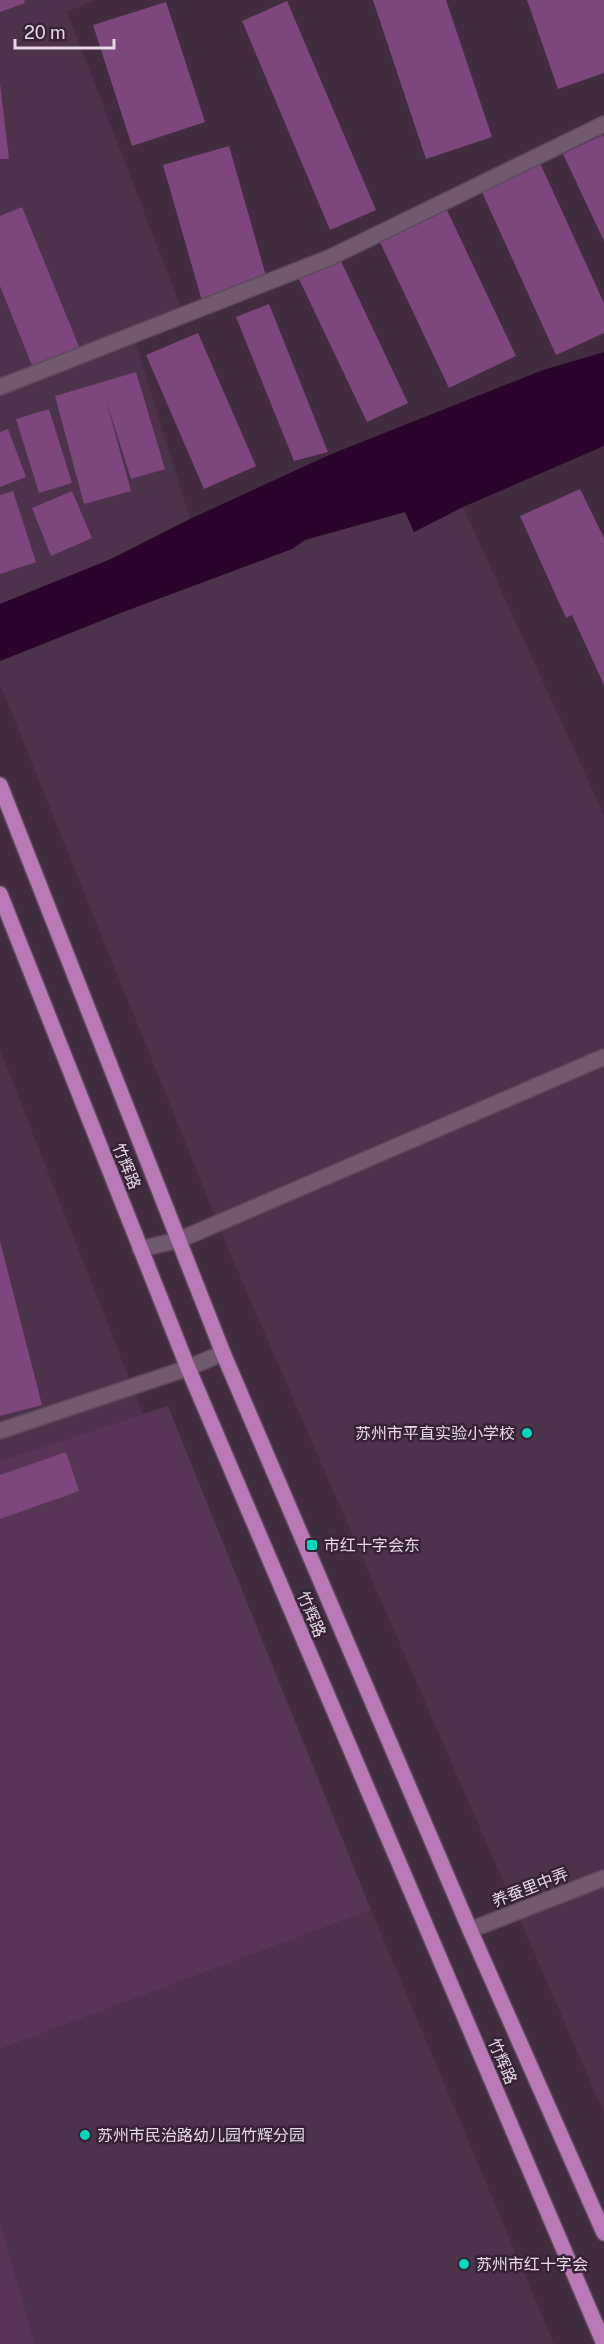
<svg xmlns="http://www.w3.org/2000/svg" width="604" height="2344" viewBox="0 0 604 2344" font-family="'Public Sans','Noto Sans SC',sans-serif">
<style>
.built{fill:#4d324c}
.green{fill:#563555}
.water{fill:#2b042c}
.building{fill:#7d467c}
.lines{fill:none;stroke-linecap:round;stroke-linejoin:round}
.minor-casing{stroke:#5c4a5c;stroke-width:18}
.major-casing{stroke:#5c4a5c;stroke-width:18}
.minor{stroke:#715a70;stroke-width:15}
.major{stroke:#b979b7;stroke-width:15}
.poi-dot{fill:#00d5b7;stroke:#362236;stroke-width:2}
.labels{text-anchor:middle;stroke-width:5;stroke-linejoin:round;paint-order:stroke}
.street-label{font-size:16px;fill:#e6d8e5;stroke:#362236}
.poi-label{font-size:16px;fill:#e6d8e5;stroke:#362236;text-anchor:start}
</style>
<rect width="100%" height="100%" fill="#412c40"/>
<g class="built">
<path d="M 0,0 L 96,0 L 67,12 L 184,316 L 135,340 L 190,519 L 111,559 L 0,604 Z"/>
<path d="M 463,507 L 604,815 L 604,2113 L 232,1258 L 0,684 L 0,661 L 123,612 L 292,549 L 305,540 L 405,512 L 414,532 Z"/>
<path d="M 0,1050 L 143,1414 L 0,1461 Z"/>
<path d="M 371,1910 L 554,2344 L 35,2344 L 0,2221 L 0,2049 Z"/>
</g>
<g class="green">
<path d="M 168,1406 L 371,1910 L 0,2049 L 0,1461 Z"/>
<path d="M 0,2221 L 35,2344 L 0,2344 Z"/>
</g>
<path class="water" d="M 604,352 L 604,446 L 463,507 L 414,532 L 405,512 L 305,540 L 292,549 L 123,612 L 0,661 L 0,604 L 111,559 L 190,519 L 329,455 L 543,370 Z"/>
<g class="building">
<path d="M 0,0 L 24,0 L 25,3 L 0,12 Z"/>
<path d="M 373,0 L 446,0 L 492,137 L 426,159 Z"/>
<path d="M 527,0 L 604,0 L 604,73 L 558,89 Z"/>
<path d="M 287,1 L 376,210 L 330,230 L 242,21 Z"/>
<path d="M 166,2 L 205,122 L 132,146 L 93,25 Z"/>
<path d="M 0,83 L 9,159 L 0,159 Z"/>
<path d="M 603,135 L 604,137 L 604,241 L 563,154 Z"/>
<path d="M 229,146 L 268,283 L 202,301 L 163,165 Z"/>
<path d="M 540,163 L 604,303 L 604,333 L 556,355 L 481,190 Z"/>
<path d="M 22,207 L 80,349 L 33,368 L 0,286 L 0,216 Z"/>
<path d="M 446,208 L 516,356 L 449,388 L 379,240 Z"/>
<path d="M 340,259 L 408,403 L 367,422 L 299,279 Z"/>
<path d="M 269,304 L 328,452 L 294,461 L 236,317 Z"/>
<path d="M 198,333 L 256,466 L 204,489 L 146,355 Z"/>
<path d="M 136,372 L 165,469 L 131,479 L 106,400 L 131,491 L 84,504 L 55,396 Z"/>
<path d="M 49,409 L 72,483 L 39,493 L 16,419 Z"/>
<path d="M 8,429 L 26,477 L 0,487 L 0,432 Z"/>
<path d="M 580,489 L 604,538 L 604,685 L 572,615 L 566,618 L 520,516 Z"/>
<path d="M 13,491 L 36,562 L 0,574 L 0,495 Z"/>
<path d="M 72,491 L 92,538 L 51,556 L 32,508 Z"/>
<path d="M 0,1241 L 42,1405 L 0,1416 Z"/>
<path d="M 66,1452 L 79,1491 L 0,1519 L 0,1475 Z"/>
</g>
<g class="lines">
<defs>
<g id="minor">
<path d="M 0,387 L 329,258 L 604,124"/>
<path d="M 140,1249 L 179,1240 L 604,1057"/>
<path d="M 0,1431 L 188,1368 L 223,1353"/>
<path d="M 470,1930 L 604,1878"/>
</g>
<g id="major">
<path d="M 0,785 L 223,1353 L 470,1930 L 604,2233"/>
<path d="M 0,894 L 188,1368 L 604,2344"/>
</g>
</defs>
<use href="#minor" class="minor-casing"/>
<use href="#major" class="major-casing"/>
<use href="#minor" class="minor"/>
<use href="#major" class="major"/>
</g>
<g class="poi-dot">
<circle cx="527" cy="1433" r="6"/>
<rect x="306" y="1539" width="12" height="12" rx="3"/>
<circle cx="85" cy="2135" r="6"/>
<circle cx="464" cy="2264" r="6"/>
</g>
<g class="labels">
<g class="street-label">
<text transform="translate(127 1166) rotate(68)" y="6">竹辉路</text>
<text transform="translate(312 1614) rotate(67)" y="6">竹辉路</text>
<text transform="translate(530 1887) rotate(-21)" y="6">养蚕里中弄</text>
<text transform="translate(503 2061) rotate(67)" y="6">竹辉路</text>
</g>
<g class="poi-label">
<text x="515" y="1439" text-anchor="end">苏州市平直实验小学校</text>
<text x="324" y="1551">市红十字会东</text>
<text x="97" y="2141">苏州市民治路幼儿园竹辉分园</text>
<text x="476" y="2270">苏州市红十字会</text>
</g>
</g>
<path d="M15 39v9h99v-9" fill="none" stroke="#e6d8e5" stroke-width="3"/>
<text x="24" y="39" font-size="18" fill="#e6d8e5" stroke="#362236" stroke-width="4.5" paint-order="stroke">20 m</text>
</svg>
